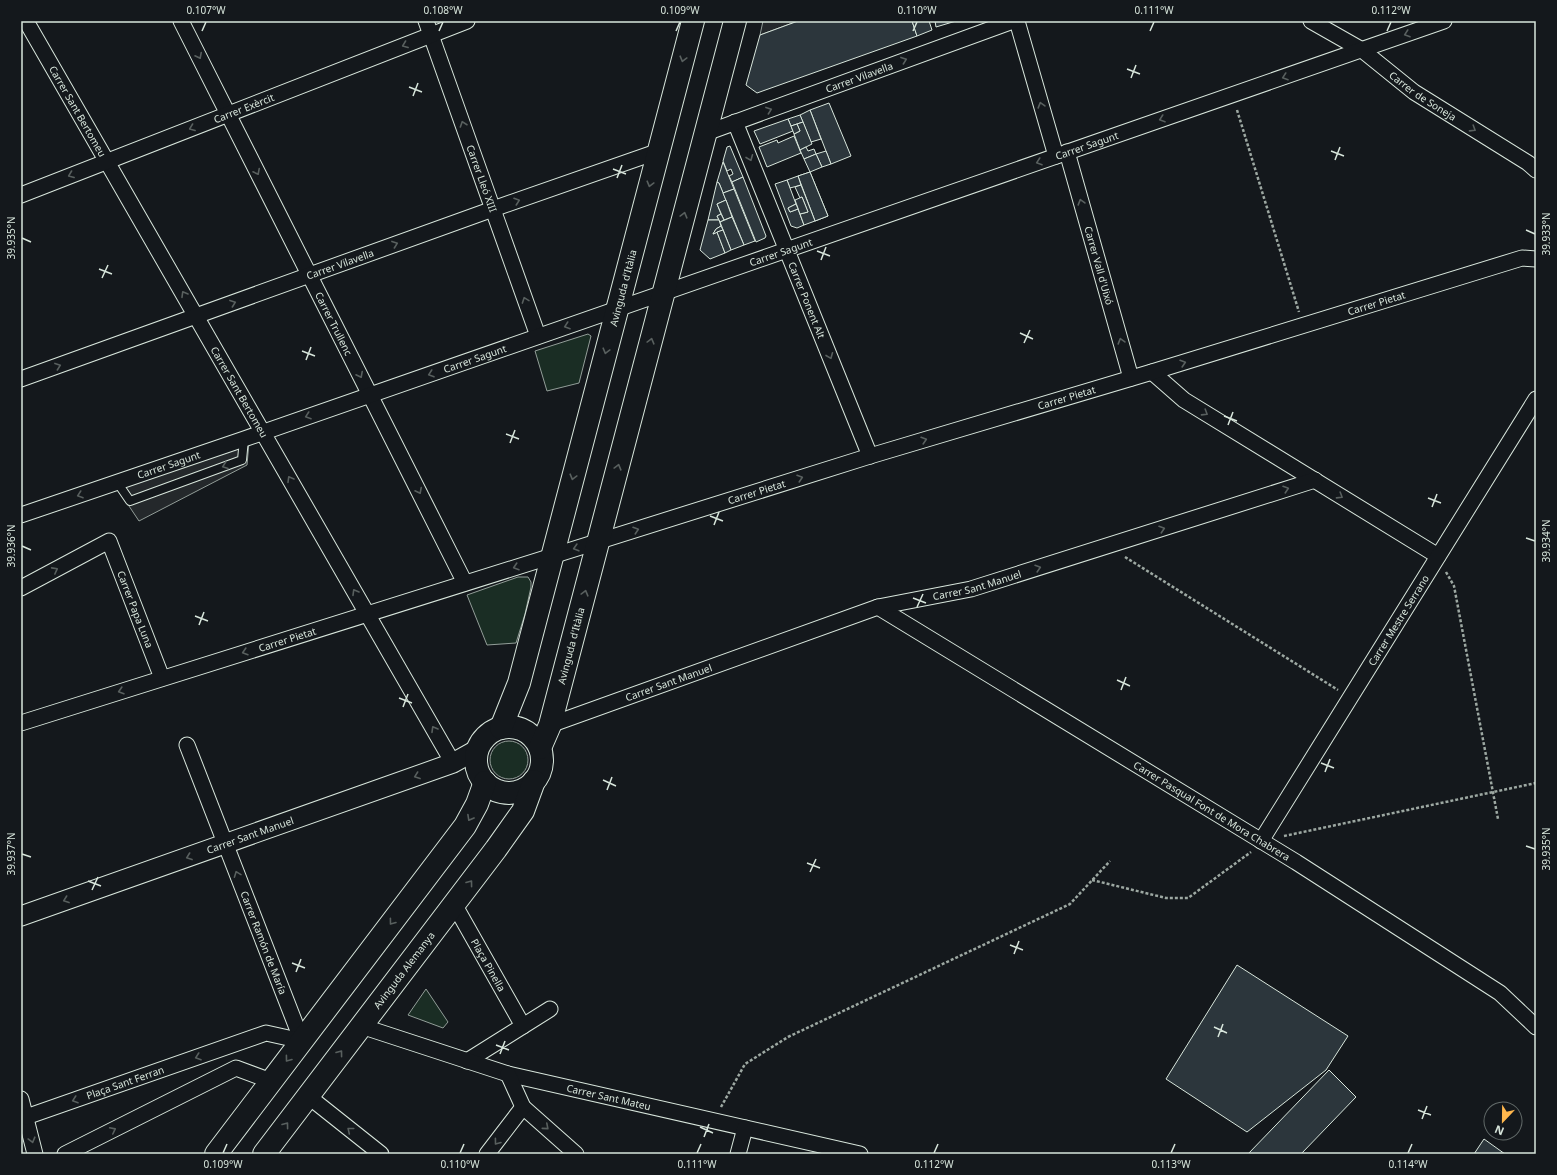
<svg xmlns="http://www.w3.org/2000/svg" width="1557" height="1175" viewBox="0 0 1557 1175" font-family="'Noto Sans',sans-serif">
<style>
.green{fill:#1a2d24;stroke:#939e99}
.parking{fill:#24282b;stroke:#939e99}
.building{fill:#2c363c;stroke:#d8e6dc;fill-rule:evenodd}
.lines{fill:none;stroke-linecap:round;stroke-linejoin:round}
.service-casing{stroke:#d8e6dc;stroke-width:10}
.minor-casing{stroke:#d8e6dc;stroke-width:17}
.tertiary-casing{stroke:#d8e6dc;stroke-width:21}
.secondary-casing{stroke:#d8e6dc;stroke-width:24}
.path{stroke:#9da8a2;stroke-width:2.5;stroke-dasharray:3 2;stroke-linecap:butt}
.service{stroke:#14181c;stroke-width:8}
.minor{stroke:#14181c;stroke-width:15}
.tertiary{stroke:#14181c;stroke-width:19}
.secondary{stroke:#14181c;stroke-width:22}
.oneway{stroke:#59605f}
.ticks{fill:none;stroke:#d8e6dc;stroke-width:1.5}
.labels{text-anchor:middle;stroke-width:3;stroke-linejoin:round;paint-order:stroke}
.street-label{font-size:10px;fill:#d8e6dc;stroke:#14181c}
.neatline{fill:none;stroke:#d8e6dc;stroke-width:1.5}
.ticks-label{font-size:10px;text-anchor:middle;fill:#d8e6dc}
</style>
<rect width="100%" height="100%" fill="#14181c"/>
<g class="green">
<path d="M 588,334 L 591,336 L 579,383 L 547,391 L 535,351 Z"/>
<path d="M 518,577 L 528,577 L 531,582 L 531,587 L 525,614 L 516,643 L 487,645 L 467,595 Z"/>
<circle cx="509" cy="760" r="19"/>
<path d="M 426,989 L 448,1022 L 443,1028 L 408,1015 Z"/>
</g>
<g class="parking">
<path d="M 763,21 L 798,21 L 760,35 Z"/>
<path d="M 249,442 L 247,465 L 139,521 L 117,488 Z"/>
</g>
<g class="building">
<path d="M 798,21 L 912,21 L 917,36 L 757,93 L 746,85 L 760,35 Z"/>
<path d="M 912,21 L 929,21 L 932,30 L 917,36 Z"/>
<path d="M 935,21 L 956,21 L 936,27 Z"/>
<path d="M 829,103 L 851,156 L 831,164 L 810,110 Z"/>
<path d="M 810,110 L 821,139 L 811,142 L 800,115 Z"/>
<path d="M 800,115 L 803,122 L 791,126 L 788,119 Z"/>
<path d="M 788,119 L 793,131 L 760,144 L 754,131 Z"/>
<path d="M 803,122 L 812,144 L 800,150 L 794,134 L 800,131 L 797,124 Z"/>
<path d="M 797,124 L 800,131 L 794,134 L 791,126 Z"/>
<path d="M 794,136 L 801,153 L 767,167 L 759,147 L 777,140 L 778,143 Z"/>
<path d="M 730,146 L 743,177 L 732,182 L 729,176 L 733,174 L 731,169 L 727,171 L 723,161 L 727,147 Z"/>
<path d="M 806,147 L 808,151 L 814,149 L 816,154 L 804,159 L 800,150 Z"/>
<path d="M 826,151 L 831,164 L 822,167 L 816,154 Z"/>
<path d="M 816,154 L 822,167 L 810,172 L 804,159 Z"/>
<path d="M 723,162 L 734,189 L 723,193 L 719,183 L 717,182 Z"/>
<path d="M 810,172 L 828,216 L 815,221 L 798,176 ZM 810,182 L 813,190 L 809,192 L 806,184 Z"/>
<path d="M 810,172 L 828,216 L 815,221 L 798,176 Z"/>
<path d="M 798,176 L 801,185 L 790,188 L 787,180 Z"/>
<path d="M 743,177 L 766,236 L 765,238 L 756,242 L 732,182 Z"/>
<path d="M 787,180 L 796,204 L 788,208 L 790,212 L 798,209 L 804,225 L 797,228 L 791,226 L 775,184 Z"/>
<path d="M 717,182 L 719,183 L 726,200 L 717,204 L 721,214 L 717,216 L 719,220 L 708,220 Z"/>
<path d="M 801,185 L 815,221 L 804,225 L 800,214 L 808,212 L 802,197 L 800,198 L 795,187 Z"/>
<path d="M 734,189 L 755,241 L 744,245 L 723,193 Z"/>
<path d="M 802,197 L 808,212 L 800,214 L 795,200 Z"/>
<path d="M 726,200 L 732,217 L 724,220 L 717,204 Z"/>
<path d="M 796,204 L 798,209 L 790,212 L 788,208 Z"/>
<path d="M 721,214 L 724,220 L 720,222 L 717,216 Z"/>
<path d="M 732,217 L 744,245 L 731,250 L 720,222 Z"/>
<path d="M 708,220 L 719,220 L 721,226 L 716,229 L 713,234 L 717,232 L 725,253 L 710,259 L 700,250 Z"/>
<path d="M 721,226 L 723,230 L 713,234 L 716,229 Z"/>
<path d="M 723,230 L 731,250 L 725,253 L 717,232 Z"/>
<path d="M 1237,965 L 1348,1036 L 1326,1070 L 1247,1132 L 1166,1079 Z"/>
<path d="M 1329,1070 L 1356,1097 L 1301,1154 L 1248,1154 Z"/>
<path d="M 1484,1139 L 1505,1154 L 1474,1154 Z"/>
</g>
<g class="lines">
<defs>
<path id="service" d="M 117,482 L 130,501 L 242,460 L 244,439"/>
<g id="minor">
<path id="s1" d="M 26,21 L 453,763"/>
<path id="s2" d="M 181,21 L 465,583"/>
<path id="s3" d="M 426,21 L 538,336"/>
<path d="M 1017,21 L 1056,156"/>
<path id="s4" d="M 1311,21 L 1362,50 L 1414,92 L 1528,163 L 1536,170"/>
<path id="s5" d="M 735,122 L 870,456"/>
<path id="s6" d="M 706,133 L 1013,21"/>
<path id="s7" d="M 1067,152 L 1131,378"/>
<path id="s8" d="M 21,195 L 467,21"/>
<path d="M 1152,372 L 1184,400 L 1438,556"/>
<path id="s9" d="M 21,379 L 493,209 L 659,151"/>
<path id="s10" d="M 21,515 L 244,439 L 1444,21"/>
<path id="s11" d="M 21,588 L 109,541 L 162,678"/>
<path id="s12" d="M 878,607 L 1296,862 L 1500,993 L 1536,1027"/>
<path id="s13" d="M 21,723 L 870,456 L 1152,372 L 1522,258 L 1536,259"/>
<path id="s14" d="M 550,725 L 878,607 L 971,589 L 1315,480"/>
<path id="s15" d="M 187,745 L 302,1041"/>
<path id="s16" d="M 1261,841 L 1536,399"/>
<path id="s17" d="M 454,904 L 523,1026 L 467,1061"/>
<path id="s18" d="M 361,1026 L 508,1074 L 860,1154"/>
<path d="M 523,1026 L 550,1009"/>
<path d="M 508,1074 L 523,1107 L 576,1154"/>
<path d="M 308,1096 L 381,1154"/>
<path d="M 21,1099 L 35,1154"/>
<path id="s19" d="M 26,1117 L 266,1033 L 302,1041"/>
<path d="M 65,1154 L 236,1068 L 271,1081"/>
<path d="M 487,1154 L 523,1107"/>
<path d="M 738,1154 L 745,1128"/>
</g>
<g id="tertiary">
<path id="s20" d="M 21,916 L 453,763 L 478,749"/>
</g>
<g id="secondary">
<circle cx="509" cy="760" r="33"/>
<path id="s21" d="M 501,728 L 519,683 L 693,21"/>
<path id="s22" d="M 540,748 L 550,725 L 735,21"/>
<path d="M 216,1154 L 465,826 L 477,804 L 485,782"/>
<path id="s23" d="M 264,1154 L 496,849 L 523,811 L 534,781"/>
</g>
</defs>
<use href="#service" class="service-casing"/>
<use href="#minor" class="minor-casing"/>
<use href="#tertiary" class="tertiary-casing"/>
<use href="#secondary" class="secondary-casing"/>
<g class="path">
<path d="M 1237,110 L 1299,312"/>
<path d="M 1125,557 L 1338,690"/>
<path d="M 1446,572 L 1454,586 L 1498,819"/>
<path d="M 1284,836 L 1536,783"/>
<path d="M 1092,880 L 1166,898 L 1188,898 L 1251,852"/>
<path d="M 721,1107 L 745,1064 L 788,1037 L 1070,904 L 1110,861"/>
</g>
<use href="#service" class="service"/>
<use href="#minor" class="minor"/>
<use href="#tertiary" class="tertiary"/>
<use href="#secondary" class="secondary"/>
</g>
<defs><path id="oneway-chevron" d="M-2-3.5L2.5 0L-2 3.5" fill="none" stroke-width="1.6" stroke-linecap="round" stroke-linejoin="round"/></defs>
<g class="oneway">
<use href="#oneway-chevron" transform="translate(1407 34) rotate(161)"/>
<use href="#oneway-chevron" transform="translate(405 45) rotate(159)"/>
<use href="#oneway-chevron" transform="translate(199 56) rotate(63)"/>
<use href="#oneway-chevron" transform="translate(683 59) rotate(105)"/>
<use href="#oneway-chevron" transform="translate(904 60) rotate(-20)"/>
<use href="#oneway-chevron" transform="translate(1285 77) rotate(161)"/>
<use href="#oneway-chevron" transform="translate(1041 105) rotate(-106)"/>
<use href="#oneway-chevron" transform="translate(769 110) rotate(-20)"/>
<use href="#oneway-chevron" transform="translate(1162 119) rotate(161)"/>
<use href="#oneway-chevron" transform="translate(463 124) rotate(-109)"/>
<use href="#oneway-chevron" transform="translate(192 128) rotate(159)"/>
<use href="#oneway-chevron" transform="translate(1473 129) rotate(32)"/>
<use href="#oneway-chevron" transform="translate(750 158) rotate(68)"/>
<use href="#oneway-chevron" transform="translate(1039 162) rotate(161)"/>
<use href="#oneway-chevron" transform="translate(257 172) rotate(63)"/>
<use href="#oneway-chevron" transform="translate(71 175) rotate(159)"/>
<use href="#oneway-chevron" transform="translate(650 184) rotate(105)"/>
<use href="#oneway-chevron" transform="translate(517 201) rotate(-19)"/>
<use href="#oneway-chevron" transform="translate(1081 202) rotate(-106)"/>
<use href="#oneway-chevron" transform="translate(684 215) rotate(-75)"/>
<use href="#oneway-chevron" transform="translate(395 244) rotate(-20)"/>
<use href="#oneway-chevron" transform="translate(184 294) rotate(-120)"/>
<use href="#oneway-chevron" transform="translate(525 300) rotate(-110)"/>
<use href="#oneway-chevron" transform="translate(233 303) rotate(-20)"/>
<use href="#oneway-chevron" transform="translate(567 326) rotate(161)"/>
<use href="#oneway-chevron" transform="translate(651 341) rotate(-75)"/>
<use href="#oneway-chevron" transform="translate(1121 341) rotate(-106)"/>
<use href="#oneway-chevron" transform="translate(606 351) rotate(105)"/>
<use href="#oneway-chevron" transform="translate(830 356) rotate(68)"/>
<use href="#oneway-chevron" transform="translate(1183 363) rotate(-17)"/>
<use href="#oneway-chevron" transform="translate(58 366) rotate(-20)"/>
<use href="#oneway-chevron" transform="translate(431 374) rotate(161)"/>
<use href="#oneway-chevron" transform="translate(360 375) rotate(63)"/>
<use href="#oneway-chevron" transform="translate(1205 413) rotate(32)"/>
<use href="#oneway-chevron" transform="translate(308 416) rotate(161)"/>
<use href="#oneway-chevron" transform="translate(924 440) rotate(-17)"/>
<use href="#oneway-chevron" transform="translate(225 466) rotate(160)"/>
<use href="#oneway-chevron" transform="translate(618 467) rotate(-75)"/>
<use href="#oneway-chevron" transform="translate(573 477) rotate(105)"/>
<use href="#oneway-chevron" transform="translate(800 478) rotate(-18)"/>
<use href="#oneway-chevron" transform="translate(290 479) rotate(-120)"/>
<use href="#oneway-chevron" transform="translate(1286 489) rotate(-18)"/>
<use href="#oneway-chevron" transform="translate(419 491) rotate(63)"/>
<use href="#oneway-chevron" transform="translate(80 495) rotate(161)"/>
<use href="#oneway-chevron" transform="translate(1340 496) rotate(32)"/>
<use href="#oneway-chevron" transform="translate(1162 529) rotate(-18)"/>
<use href="#oneway-chevron" transform="translate(636 530) rotate(-18)"/>
<use href="#oneway-chevron" transform="translate(576 548) rotate(164)"/>
<use href="#oneway-chevron" transform="translate(516 567) rotate(162)"/>
<use href="#oneway-chevron" transform="translate(1038 568) rotate(-17)"/>
<use href="#oneway-chevron" transform="translate(55 570) rotate(-28)"/>
<use href="#oneway-chevron" transform="translate(355 592) rotate(-120)"/>
<use href="#oneway-chevron" transform="translate(585 593) rotate(-75)"/>
<use href="#oneway-chevron" transform="translate(245 652) rotate(163)"/>
<use href="#oneway-chevron" transform="translate(121 691) rotate(163)"/>
<use href="#oneway-chevron" transform="translate(434 729) rotate(-120)"/>
<use href="#oneway-chevron" transform="translate(417 776) rotate(160)"/>
<use href="#oneway-chevron" transform="translate(470 818) rotate(119)"/>
<use href="#oneway-chevron" transform="translate(189 857) rotate(160)"/>
<use href="#oneway-chevron" transform="translate(237 874) rotate(-111)"/>
<use href="#oneway-chevron" transform="translate(470 883) rotate(-53)"/>
<use href="#oneway-chevron" transform="translate(66 900) rotate(160)"/>
<use href="#oneway-chevron" transform="translate(392 922) rotate(127)"/>
<use href="#oneway-chevron" transform="translate(340 1053) rotate(-53)"/>
<use href="#oneway-chevron" transform="translate(198 1057) rotate(161)"/>
<use href="#oneway-chevron" transform="translate(288 1059) rotate(127)"/>
<use href="#oneway-chevron" transform="translate(75 1100) rotate(161)"/>
<use href="#oneway-chevron" transform="translate(286 1125) rotate(-53)"/>
<use href="#oneway-chevron" transform="translate(546 1127) rotate(41)"/>
<use href="#oneway-chevron" transform="translate(113 1130) rotate(-27)"/>
<use href="#oneway-chevron" transform="translate(350 1130) rotate(-141)"/>
<use href="#oneway-chevron" transform="translate(32 1140) rotate(75)"/>
<use href="#oneway-chevron" transform="translate(497 1142) rotate(127)"/>
</g>
<path class="ticks" d="M 202,31 L 206,22M 439,31 L 443,22M 676,31 L 680,22M 913,31 L 917,22M 1150,31 L 1154,22M 1387,31 L 1391,22M 1127,69 L 1140,74M 1131,78 L 1136,65M 409,87 L 422,92M 413,96 L 418,83M 1331,151 L 1344,156M 1335,160 L 1340,147M 613,169 L 626,174M 617,178 L 622,165M 1526,230 L 1535,234M 22,238 L 31,242M 817,251 L 830,256M 821,260 L 826,247M 99,269 L 112,274M 102,278 L 108,265M 1020,333 L 1033,339M 1024,343 L 1030,330M 302,351 L 315,356M 306,360 L 311,347M 1224,416 L 1237,421M 1228,425 L 1233,412M 506,434 L 519,439M 510,443 L 515,430M 1428,498 L 1441,503M 1432,507 L 1437,494M 710,516 L 723,521M 714,525 L 719,512M 1526,538 L 1535,541M 22,546 L 31,550M 913,598 L 926,603M 917,607 L 923,594M 195,616 L 208,621M 199,625 L 204,612M 1117,680 L 1130,686M 1121,690 L 1126,677M 399,698 L 412,703M 403,707 L 408,694M 1321,763 L 1334,768M 1325,772 L 1330,759M 603,780 L 616,786M 607,790 L 612,777M 1526,846 L 1535,849M 22,854 L 31,857M 807,863 L 820,868M 810,872 L 816,859M 88,881 L 101,886M 92,890 L 98,877M 1010,945 L 1023,950M 1014,954 L 1019,941M 292,963 L 305,968M 296,972 L 301,959M 1214,1027 L 1227,1033M 1218,1037 L 1223,1024M 496,1045 L 509,1050M 500,1054 L 505,1041M 1418,1110 L 1431,1115M 1422,1119 L 1427,1106M 700,1127 L 713,1133M 704,1137 L 709,1124M 223,1153 L 227,1144M 460,1153 L 464,1144M 697,1153 L 701,1144M 934,1153 L 938,1144M 1171,1153 L 1175,1144M 1408,1153 L 1412,1144"/>
<g class="labels">
<g class="street-label">
<text dy="4" stroke="none"><textPath href="#s6" startOffset="163">Carrer Vilavella</textPath></text>
<text dy="4" stroke="none"><textPath href="#s4" startOffset="135">Carrer de Soneja</textPath></text>
<text dy="4" stroke="none"><textPath href="#s8" startOffset="239">Carrer Exèrcit</textPath></text>
<text dy="4" stroke="none"><textPath href="#s1" startOffset="104">Carrer Sant Bertomeu</textPath></text>
<text dy="4" stroke="none"><textPath href="#s10" startOffset="1128">Carrer Sagunt</textPath></text>
<text dy="4" stroke="none"><textPath href="#s3" startOffset="167">Carrer Lleó XIII</textPath></text>
<text dy="4" stroke="none"><textPath href="#s10" startOffset="804">Carrer Sagunt</textPath></text>
<text dy="4" stroke="none"><textPath href="#s9" startOffset="339">Carrer Vilavella</textPath></text>
<text dy="4" stroke="none"><textPath href="#s7" startOffset="118">Carrer Vall d'Uixó</textPath></text>
<text dy="4" stroke="none"><textPath href="#s21" startOffset="457">Avinguda d'Itàlia</textPath></text>
<text dy="4" stroke="none"><textPath href="#s5" startOffset="192">Carrer Ponent Alt</textPath></text>
<text dy="4" stroke="none"><textPath href="#s13" startOffset="1419">Carrer Pietat</textPath></text>
<text dy="4" stroke="none"><textPath href="#s2" startOffset="339">Carrer Trullenc</textPath></text>
<text dy="4" stroke="none"><textPath href="#s10" startOffset="480">Carrer Sagunt</textPath></text>
<text dy="4" stroke="none"><textPath href="#s1" startOffset="428">Carrer Sant Bertomeu</textPath></text>
<text dy="4" stroke="none"><textPath href="#s13" startOffset="1095">Carrer Pietat</textPath></text>
<text dy="4" stroke="none"><textPath href="#s10" startOffset="156">Carrer Sagunt</textPath></text>
<text dy="4" stroke="none"><textPath href="#s13" startOffset="771">Carrer Pietat</textPath></text>
<text dy="4" stroke="none"><textPath href="#s14" startOffset="450">Carrer Sant Manuel</textPath></text>
<text dy="4" stroke="none"><textPath href="#s11" startOffset="173">Carrer Papa Luna</textPath></text>
<text dy="4" stroke="none"><textPath href="#s16" startOffset="260">Carrer Mestre Serrano</textPath></text>
<text dy="4" stroke="none"><textPath href="#s13" startOffset="279">Carrer Pietat</textPath></text>
<text dy="4" stroke="none"><textPath href="#s22" startOffset="107">Avinguda d'Itàlia</textPath></text>
<text dy="4" stroke="none"><textPath href="#s14" startOffset="126">Carrer Sant Manuel</textPath></text>
<text dy="4" stroke="none"><textPath href="#s12" startOffset="391">Carrer Pasqual Font de Mora Chabrera</textPath></text>
<text dy="4" stroke="none"><textPath href="#s20" startOffset="243">Carrer Sant Manuel</textPath></text>
<text dy="4" stroke="none"><textPath href="#s15" startOffset="212">Carrer Ramón de María</textPath></text>
<text dy="4" stroke="none"><textPath href="#s17" startOffset="70">Plaça Pinella</textPath></text>
<text dy="4" stroke="none"><textPath href="#s23" startOffset="231">Avinguda Alemanya</textPath></text>
<text dy="4" stroke="none"><textPath href="#s19" startOffset="105">Plaça Sant Ferran</textPath></text>
<text dy="4" stroke="none"><textPath href="#s18" startOffset="258">Carrer Sant Mateu</textPath></text>
</g>
</g>
<rect width="1557" height="1175" fill="none" stroke="#14181c" stroke-width="44"/>
<g transform="translate(1503 1121) rotate(202)"><circle r="19" fill="#14181c" stroke="#626a69"/>
<path d="M0-3L7 15L0 10L-7 15Z" fill="#ffb74d"/>
<text y="-6" font-size="11" font-weight="bold" text-anchor="middle" fill="#d8e6dc">N</text>
</g>
<rect x="22" y="22" width="1513" height="1131" class="neatline"/>
<g class="ticks-label">
<text x="206" y="14">0.107°W</text>
<text x="443" y="14">0.108°W</text>
<text x="680" y="14">0.109°W</text>
<text x="917" y="14">0.110°W</text>
<text x="1154" y="14">0.111°W</text>
<text x="1391" y="14">0.112°W</text>
<text transform="translate(1546 234) rotate(-90)" y="4">39.933°N</text>
<text transform="translate(11 238) rotate(-90)" y="4">39.935°N</text>
<text transform="translate(1546 541) rotate(-90)" y="4">39.934°N</text>
<text transform="translate(11 546) rotate(-90)" y="4">39.936°N</text>
<text transform="translate(1546 849) rotate(-90)" y="4">39.935°N</text>
<text transform="translate(11 854) rotate(-90)" y="4">39.937°N</text>
<text x="223" y="1168">0.109°W</text>
<text x="460" y="1168">0.110°W</text>
<text x="697" y="1168">0.111°W</text>
<text x="934" y="1168">0.112°W</text>
<text x="1171" y="1168">0.113°W</text>
<text x="1408" y="1168">0.114°W</text>
</g>
</svg>
